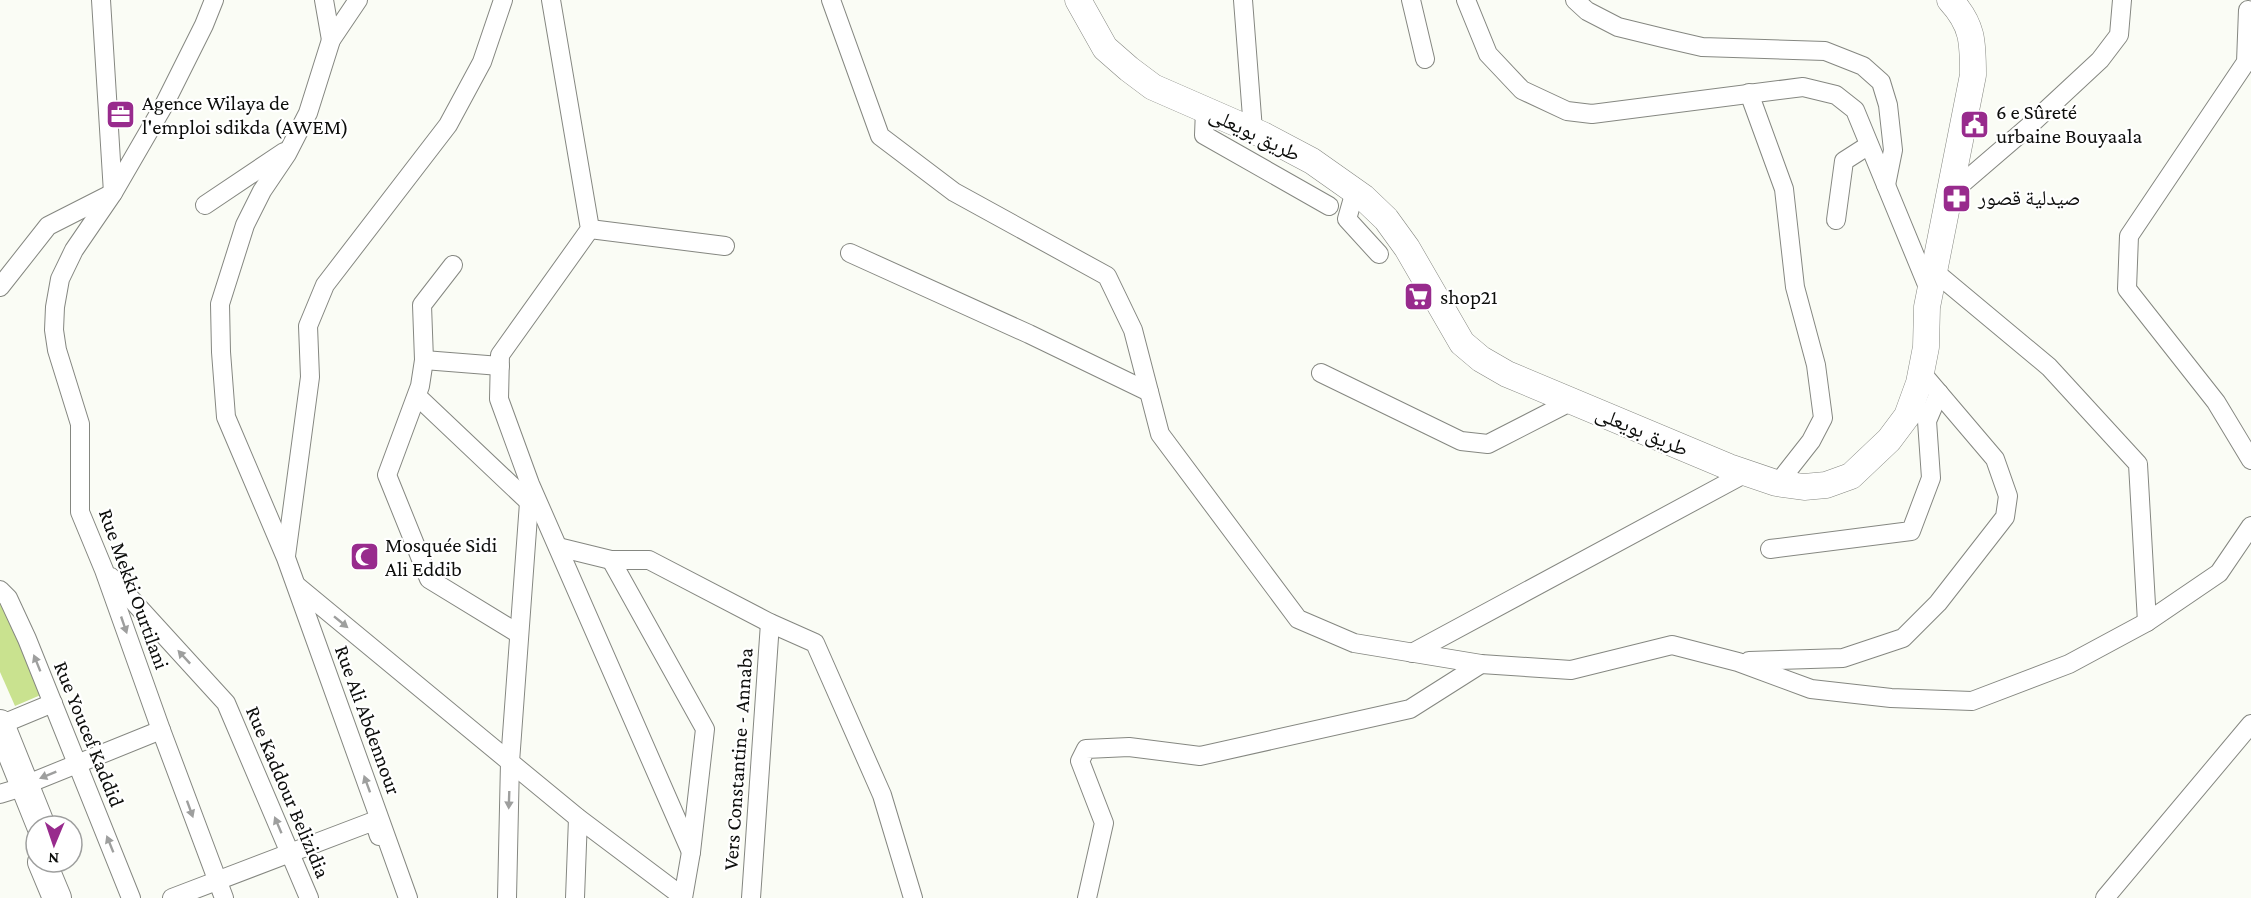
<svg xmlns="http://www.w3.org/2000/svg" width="2251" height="898" viewBox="0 0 2251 898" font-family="'Crimson Pro','Noto Naskh Arabic',serif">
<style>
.green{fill:#c9e28f}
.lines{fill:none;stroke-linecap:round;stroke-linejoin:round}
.street-casing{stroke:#858781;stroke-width:20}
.secondary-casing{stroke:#858781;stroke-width:27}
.primary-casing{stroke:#858781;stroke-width:30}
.street{stroke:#fff;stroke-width:18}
.secondary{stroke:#fff;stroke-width:26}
.primary{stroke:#fff;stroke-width:28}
.oneway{fill:#9e9f9e}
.labels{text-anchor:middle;stroke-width:4.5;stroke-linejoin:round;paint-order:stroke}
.poi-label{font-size:21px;fill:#0d0e0c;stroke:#fff;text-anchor:start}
.street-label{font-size:21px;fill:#0d0e0c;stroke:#fff}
</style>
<rect width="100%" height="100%" fill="#fafcf5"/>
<path class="green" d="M 0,596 L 43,694 L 15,706 L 0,672 Z"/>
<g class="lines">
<defs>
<g id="street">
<path d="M 101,0 L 113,193"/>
<path d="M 214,0 L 204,25 L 164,105 L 113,193 L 74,250 L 60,279 L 55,307 L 54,330 L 57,350 L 80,424 L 80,512 L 104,570 L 161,730 L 224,898"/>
<path d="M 324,0 L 331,40"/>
<path d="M 358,0 L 331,40 L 308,113 L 287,154 L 262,191 L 245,225 L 220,304 L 221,352 L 226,417 L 286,558 L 408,898"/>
<path d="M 551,0 L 590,229 L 500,355 L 499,399 L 530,484 L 691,852"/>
<path d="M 831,0 L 880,136 L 954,192 L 1107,276 L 1133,330 L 1160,434 L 1298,619 L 1354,643 L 1481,664 L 1571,670 L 1672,645 L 1738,662 L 1811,689 L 1891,698 L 1972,701 L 2069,664 L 2147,622 L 2219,573 L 2251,526"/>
<path d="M 1243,0 L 1253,130"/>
<path d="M 1411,0 L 1425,59"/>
<path d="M 1466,0 L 1488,54 L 1522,90 L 1567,111 L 1592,114 L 1803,87 L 1836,95 L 1855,110 L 1930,292"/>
<path d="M 1575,0 L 1587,11 L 1618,27 L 1663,38 L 1702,47 L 1825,51 L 1863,66 L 1881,82 L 1888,105 L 1893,150 L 1886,185"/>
<path d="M 2248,10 L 2246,62 L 2129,236 L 2127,289 L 2216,402 L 2251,460"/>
<path d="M 1749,93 L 1784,189 L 1795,287 L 1816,365 L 1823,418 L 1811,441 L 1778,483"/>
<path d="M 1205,110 L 1204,135 L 1329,206"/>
<path d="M 1355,191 L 1347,219 L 1379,254"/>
<path d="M 1950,194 L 2028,127 L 2100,60 L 2119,35 L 2122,0"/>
<path d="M 205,205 L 284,152"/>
<path d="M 1836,220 L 1844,161 L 1869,145"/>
<path d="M 590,229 L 725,246"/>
<path d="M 850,253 L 1029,334 L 1149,392"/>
<path d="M 453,265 L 422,305 L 424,360 L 420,386 L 387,475 L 429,579 L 519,634"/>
<path d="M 1935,272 L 2049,367 L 2138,464 L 2147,622"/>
<path d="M 0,287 L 48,226 L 111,194"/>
<path d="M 424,360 L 500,366"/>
<path d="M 1321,373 L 1461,441 L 1488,444 L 1572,401"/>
<path d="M 417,396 L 529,502"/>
<path d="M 530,489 L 510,762 L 578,818 L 683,897"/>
<path d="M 558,547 L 611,560 L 649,560 L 770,623 L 815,643 L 882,795 L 913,898"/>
<path d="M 1770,549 L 1911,531 L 1931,478 L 1927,421 L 1939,393"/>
<path d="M 286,556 L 310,377 L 308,326 L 325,285 L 448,125 L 482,62 L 503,0"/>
<path d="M 611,560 L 705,729 L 691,852 L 683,898"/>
<path d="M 111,577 L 226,703 L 309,898"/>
<path d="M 297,586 L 510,762 L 507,898"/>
<path d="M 0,590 L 8,598 L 27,639 L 131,898"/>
<path d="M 1412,653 L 1746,473"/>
<path d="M 1749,661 L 1843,658 L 1903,638 L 1938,603 L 2005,517 L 2008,496 L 1995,459 L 1921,372"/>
<path d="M 0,725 L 53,703"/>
<path d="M 25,785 L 161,730"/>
<path d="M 0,794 L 13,790"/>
<path d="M 172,898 L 374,821 L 379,836"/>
<path d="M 575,898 L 578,818"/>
<path d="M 751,898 L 770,623"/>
<path d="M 1087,898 L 1104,823 L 1080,761 L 1086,749 L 1129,747 L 1200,756 L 1410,709 L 1481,664"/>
<path d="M 2105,898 L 2251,724"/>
</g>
<path id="secondary" d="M 1078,0 L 1105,48 L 1129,69 L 1153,87 L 1263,135 L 1312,161 L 1363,197 L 1386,219 L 1407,248 L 1462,343 L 1481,359 L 1507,374 L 1729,467 L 1776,483 L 1804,487 L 1826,485 L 1851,476 L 1889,440 L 1907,416 L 1919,383 L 1926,347 L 1927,307 L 1973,75 C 1973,42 1973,25 1950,0"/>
<g id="primary">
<path d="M 0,724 L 41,826"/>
<path d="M 42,862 L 57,898"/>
</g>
</defs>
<use href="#street" class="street-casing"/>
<use href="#secondary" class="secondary-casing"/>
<use href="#primary" class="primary-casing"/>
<use href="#street" class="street"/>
<use href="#secondary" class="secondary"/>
<use href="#primary" class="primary"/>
</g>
<defs><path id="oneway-solid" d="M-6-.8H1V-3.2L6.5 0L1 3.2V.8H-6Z" transform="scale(1.5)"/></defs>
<g class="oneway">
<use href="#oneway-solid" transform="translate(341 622) rotate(39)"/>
<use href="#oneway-solid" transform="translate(124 625) rotate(71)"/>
<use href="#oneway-solid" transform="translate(184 657) rotate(-133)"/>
<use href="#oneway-solid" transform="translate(37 663) rotate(-112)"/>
<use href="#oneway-solid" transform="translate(48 775) rotate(158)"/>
<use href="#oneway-solid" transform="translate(367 784) rotate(-110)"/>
<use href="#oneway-solid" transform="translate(509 800) rotate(92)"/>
<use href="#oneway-solid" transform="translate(190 809) rotate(70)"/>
<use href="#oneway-solid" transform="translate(278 825) rotate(-113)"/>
<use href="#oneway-solid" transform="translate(110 844) rotate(-112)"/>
</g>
<defs>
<symbol id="office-square" viewBox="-11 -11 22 22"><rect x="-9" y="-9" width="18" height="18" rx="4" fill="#982b8d" stroke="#fff"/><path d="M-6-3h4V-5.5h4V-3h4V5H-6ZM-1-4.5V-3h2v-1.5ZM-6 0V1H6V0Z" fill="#fff"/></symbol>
<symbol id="civic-square" viewBox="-11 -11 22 22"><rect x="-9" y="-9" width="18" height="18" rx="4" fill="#982b8d" stroke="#fff"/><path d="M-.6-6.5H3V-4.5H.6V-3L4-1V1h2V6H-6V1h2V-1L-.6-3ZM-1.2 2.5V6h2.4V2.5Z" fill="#fff"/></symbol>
<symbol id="pharmacy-square" viewBox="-11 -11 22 22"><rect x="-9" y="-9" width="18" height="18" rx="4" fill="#982b8d" stroke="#fff"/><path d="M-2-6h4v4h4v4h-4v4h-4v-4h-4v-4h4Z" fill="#fff"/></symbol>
<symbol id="supermarket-square" viewBox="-11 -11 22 22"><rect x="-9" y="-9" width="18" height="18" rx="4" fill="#982b8d" stroke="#fff"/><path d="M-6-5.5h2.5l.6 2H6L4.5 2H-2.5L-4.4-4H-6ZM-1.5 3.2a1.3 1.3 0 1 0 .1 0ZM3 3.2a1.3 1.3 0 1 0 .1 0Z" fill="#fff"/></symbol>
<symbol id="mosque-square" viewBox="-11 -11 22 22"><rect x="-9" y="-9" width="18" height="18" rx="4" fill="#982b8d" stroke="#fff"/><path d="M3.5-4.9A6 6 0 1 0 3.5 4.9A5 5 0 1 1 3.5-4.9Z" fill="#fff"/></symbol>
</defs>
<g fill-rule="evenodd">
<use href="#office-square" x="104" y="98" width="33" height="33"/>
<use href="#civic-square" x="1958" y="108" width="33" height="33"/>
<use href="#pharmacy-square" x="1940" y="182" width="33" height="33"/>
<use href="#supermarket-square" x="1402" y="280" width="33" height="33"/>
<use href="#mosque-square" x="348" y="540" width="33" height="33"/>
</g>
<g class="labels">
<g class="poi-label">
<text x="142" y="110">Agence Wilaya de<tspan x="142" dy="24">l'emploi sdikda (AWEM)</tspan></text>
<text x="1996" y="119">6 e Sûreté<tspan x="1996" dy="24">urbaine Bouyaala</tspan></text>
<text x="1978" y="205">صيدلية قصور</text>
<text x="1440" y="304">shop21</text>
<text x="385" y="552">Mosquée Sidi<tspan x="385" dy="24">Ali Eddib</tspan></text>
</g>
<g class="street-label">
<text transform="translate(1255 134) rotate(26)" y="7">طريق بويعلى</text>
<text transform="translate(1642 431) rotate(23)" y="7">طريق بويعلى</text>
<text transform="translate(134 589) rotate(70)" y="7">Rue Mekki Ourtilani</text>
<text transform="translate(368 720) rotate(70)" y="7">Rue Ali Abdennour</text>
<text transform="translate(89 734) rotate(68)" y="7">Rue Youcef Kaddid</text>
<text transform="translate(738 759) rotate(-86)" y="7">Vers Constantine - Annaba</text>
<text transform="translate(288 792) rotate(67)" y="7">Rue Kaddour Belizidia</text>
</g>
</g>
<g transform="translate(54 844) rotate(182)"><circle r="28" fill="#ffffff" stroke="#9e9f9e" stroke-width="1.5"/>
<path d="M0-4.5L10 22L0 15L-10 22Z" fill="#982b8d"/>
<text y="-9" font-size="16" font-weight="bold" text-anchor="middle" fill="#0d0e0c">N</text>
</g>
</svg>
